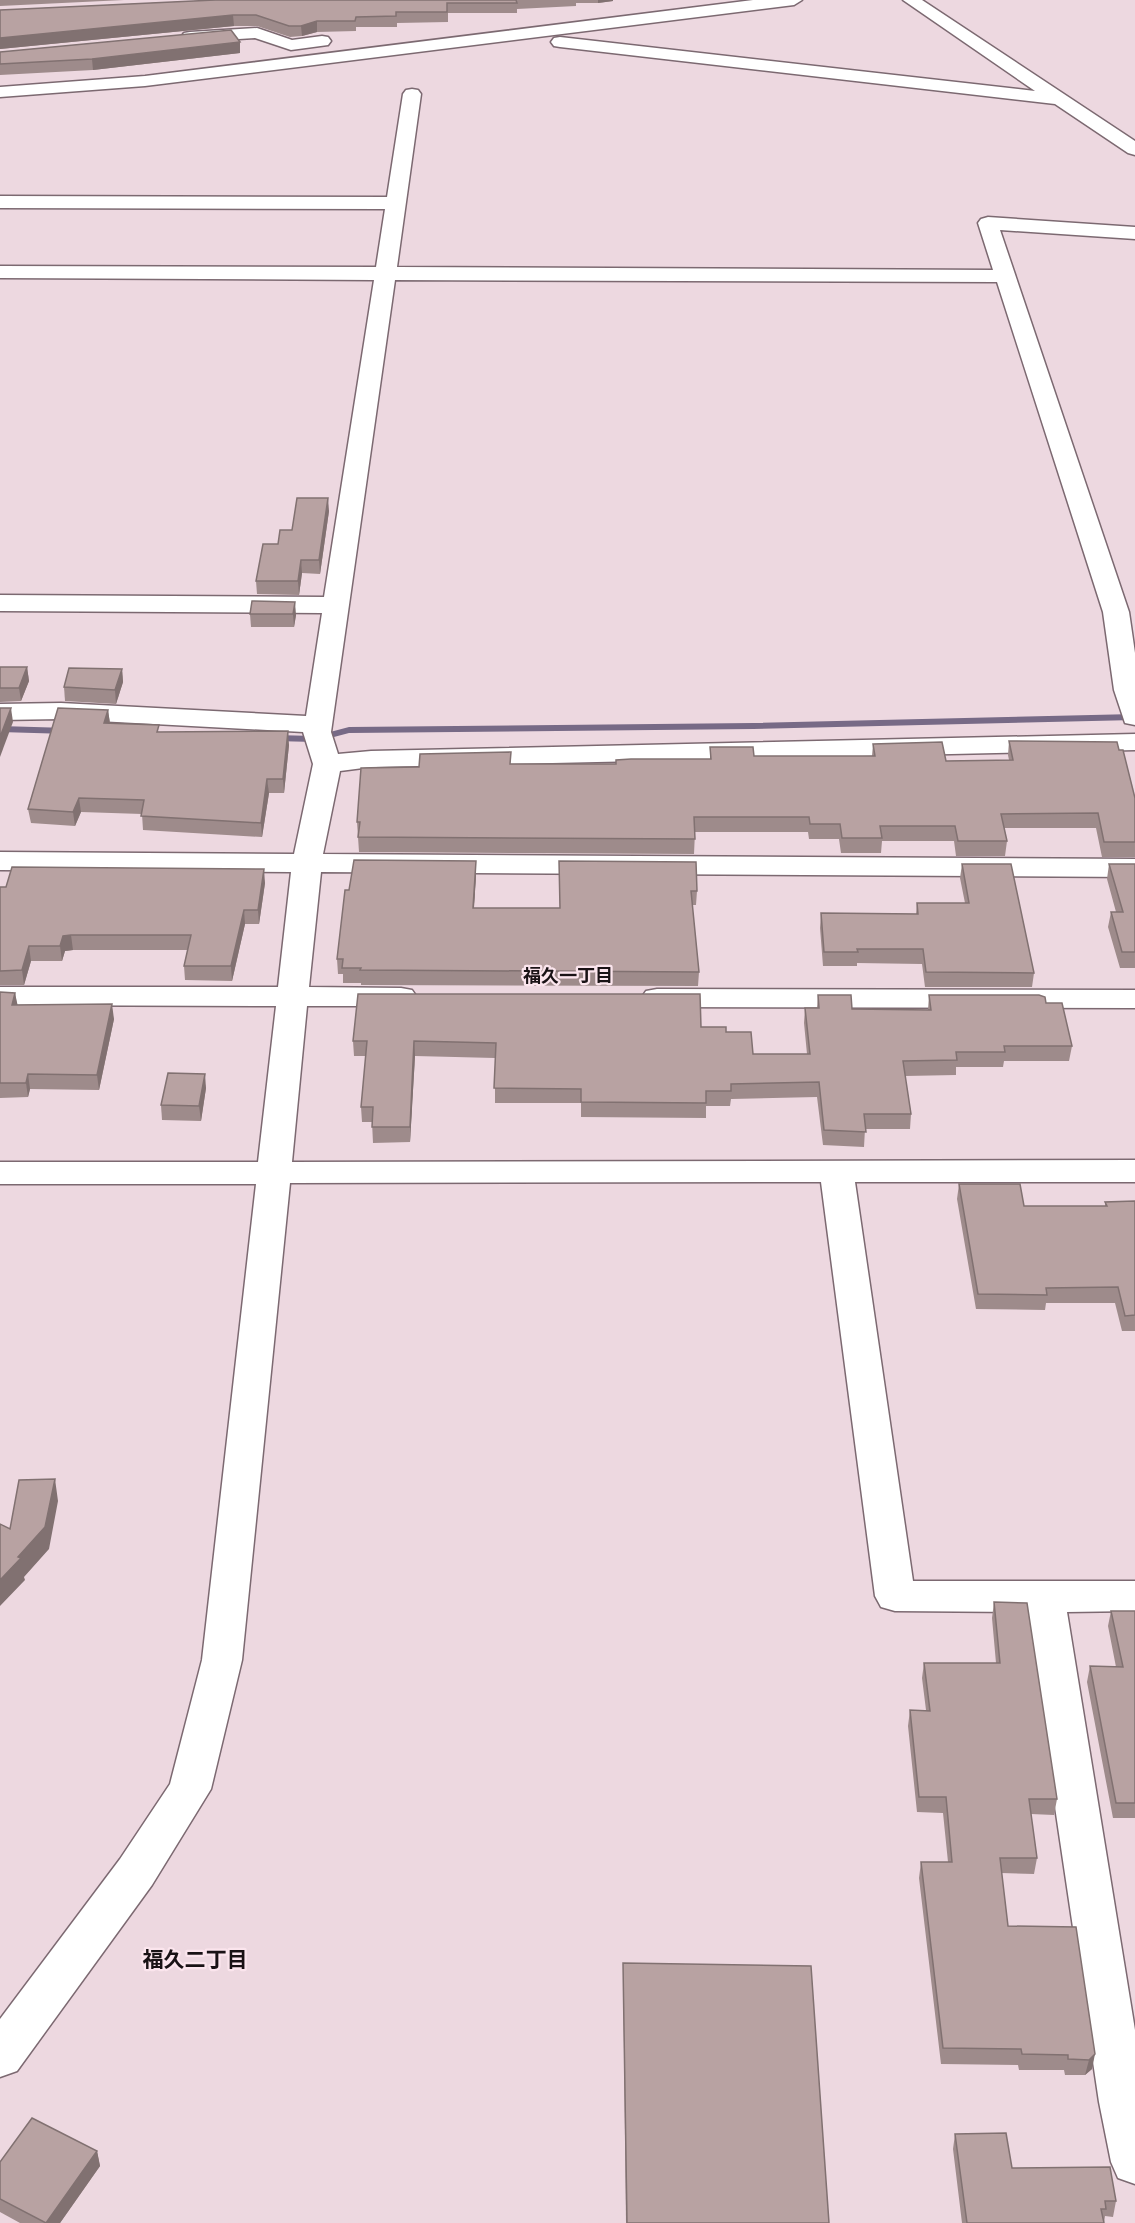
<svg xmlns="http://www.w3.org/2000/svg" width="1135" height="2223" viewBox="0 0 1135 2223" font-family="'Source Sans 3','Noto Sans JP',sans-serif">
<style>
.lines{fill:none;stroke-linecap:round;stroke-linejoin:round}
.stream{fill:#776a86;fill-rule:evenodd}
.minor-casing{stroke:#7c6971;stroke-width:3}
.minor{fill:#fff;fill-rule:evenodd}
.wall{fill:#9e8b8b}
.shaded-wall{fill:#817171}
.building{fill:#b8a2a2;stroke:#817171;stroke-width:1.5}
.labels{text-anchor:middle;stroke-width:4.5;stroke-linejoin:round;paint-order:stroke}
.neighbourhood-label{font-size:18px;font-weight:bold;fill:#191215;stroke:#fbe5ed}
.near-neighbourhood-label{font-size:21px;font-weight:bold;fill:#191215;stroke:#fbe5ed}
</style>
<rect width="100%" height="100%" fill="#edd8e0"/>
<g class="lines">
<g class="stream">
<path d="M 1135,714 L 1135,720 L 753,729 L 349,733 L 315,742 L 274,741 L 269,738 L 274,735 L 315,736 L 349,727 L 753,723 Z"/>
<path d="M 0,726 L 68,728 L 73,731 L 68,734 L 0,732 Z"/>
</g>
<defs>
<g id="minor">
<path d="M 753,0 L 802,0 L 794,5 L 145,86 L 0,97 L 0,87 L 145,76 Z"/>
<path d="M 903,0 L 922,0 L 1135,141 L 1135,155 L 1128,153 L 1055,104 L 560,47 L 554,46 L 551,42 L 554,38 L 560,37 L 1035,91 Z"/>
<path d="M 257,28 L 292,40 L 322,36 L 328,37 L 331,41 L 328,45 L 291,50 L 255,38 L 190,42 L 184,41 L 181,37 L 184,33 L 190,32 Z"/>
<path d="M 412,89 L 418,90 L 421,94 L 397,267 L 993,270 L 978,223 L 981,219 L 988,217 L 1135,227 L 1135,239 L 1000,230 L 1129,612 L 1135,653 L 1135,725 L 1125,723 L 1114,690 L 1103,612 L 997,282 L 395,280 L 331,732 L 338,754 L 371,751 L 1135,734 L 1135,750 L 371,767 L 340,771 L 323,854 L 1135,859 L 1135,877 L 321,872 L 309,987 L 401,988 L 412,990 L 417,997 L 412,1004 L 401,1006 L 307,1006 L 292,1162 L 1135,1160 L 1135,1182 L 855,1182 L 913,1581 L 1135,1581 L 1135,1611 L 1067,1612 L 1135,2030 L 1135,2184 L 1118,2178 L 1111,2162 L 1099,2102 L 1026,1612 L 895,1611 L 881,1607 L 875,1596 L 821,1182 L 290,1183 L 242,1660 L 211,1789 L 152,1885 L 17,2071 L 0,2077 L 0,2019 L 120,1859 L 170,1784 L 202,1660 L 256,1184 L 0,1184 L 0,1162 L 258,1162 L 276,1006 L 0,1005 L 0,987 L 278,987 L 291,872 L 0,870 L 0,852 L 294,854 L 313,764 L 303,732 L 61,719 L 0,720 L 0,704 L 61,703 L 306,716 L 322,613 L 0,611 L 0,595 L 324,597 L 374,280 L 0,278 L 0,266 L 376,267 L 385,209 L 0,208 L 0,196 L 387,197 L 403,94 L 406,90 Z"/>
<path d="M 657,989 L 1135,990 L 1135,1008 L 657,1007 L 646,1005 L 641,998 L 646,991 Z"/>
</g>
</defs>
<use href="#minor" class="minor-casing"/>
<use href="#minor" class="minor"/>
</g>
<g class="wall">
<path d="M 0,0 L 124,0 L 0,6 Z"/>
<path d="M 215,0 L 613,0 L 613,1 L 598,3 L 576,3 L 576,6 L 517,9 L 517,13 L 448,13 L 448,22 L 397,23 L 397,27 L 356,27 L 356,31 L 317,32 L 302,36 L 290,37 L 257,26 L 234,26 L 0,49 L 0,10 Z"/>
<path d="M 240,42 L 240,53 L 93,70 L 0,75 L 0,52 Z"/>
<path d="M 329,511 L 320,574 L 302,573 L 299,595 L 257,594 L 256,581 L 278,544 L 292,530 Z"/>
<path d="M 252,601 L 296,615 L 294,627 L 251,627 L 250,614 Z"/>
<path d="M 0,667 L 27,667 L 29,681 L 21,701 L 0,702 Z"/>
<path d="M 122,669 L 123,682 L 116,704 L 65,701 L 64,687 Z"/>
<path d="M 108,710 L 110,723 L 160,732 L 289,745 L 284,793 L 269,793 L 262,837 L 143,830 L 142,814 L 81,812 L 75,826 L 31,823 L 28,809 Z"/>
<path d="M 1009,741 L 1135,798 L 1135,857 L 1102,857 L 1096,828 L 1004,828 L 1007,841 L 1005,856 L 956,856 L 954,841 L 882,841 L 881,853 L 841,853 L 839,839 L 809,839 L 808,832 L 695,832 L 694,854 L 359,852 L 357,822 L 419,767 L 511,764 L 616,764 L 710,759 L 710,747 L 754,756 L 872,756 L 873,744 L 946,761 L 1009,760 L 1008,755 Z"/>
<path d="M 559,861 L 697,891 L 696,905 L 692,905 L 699,972 L 698,986 L 361,985 L 361,983 L 343,983 L 343,974 L 338,974 L 337,959 L 476,875 L 474,908 L 560,908 Z"/>
<path d="M 962,864 L 1034,973 L 1032,987 L 925,987 L 922,964 L 857,963 L 857,966 L 823,966 L 820,928 L 821,913 L 916,914 L 917,903 L 965,903 L 960,878 Z"/>
<path d="M 1109,864 L 1135,864 L 1135,968 L 1120,968 L 1108,927 L 1111,912 L 1116,912 L 1107,879 Z"/>
<path d="M 265,883 L 259,924 L 245,924 L 232,981 L 185,980 L 184,966 L 188,950 L 73,950 L 65,951 L 62,961 L 31,961 L 24,985 L 0,985 L 0,887 Z"/>
<path d="M 0,992 L 15,993 L 17,1005 L 114,1019 L 99,1090 L 30,1089 L 28,1097 L 0,1098 Z"/>
<path d="M 818,995 L 852,1009 L 928,1010 L 929,995 L 1046,1003 L 1072,1046 L 1069,1061 L 1004,1061 L 1003,1067 L 956,1067 L 956,1075 L 905,1076 L 911,1114 L 910,1129 L 865,1129 L 864,1147 L 823,1145 L 817,1097 L 731,1099 L 730,1106 L 706,1106 L 706,1118 L 581,1117 L 581,1103 L 495,1103 L 495,1058 L 415,1056 L 410,1142 L 373,1143 L 372,1122 L 362,1122 L 361,1107 L 366,1056 L 354,1056 L 353,1041 L 701,1027 L 726,1032 L 753,1054 L 807,1054 L 804,1023 L 805,1008 L 817,1008 Z"/>
<path d="M 206,1088 L 201,1121 L 162,1120 L 161,1105 Z"/>
<path d="M 959,1184 L 1024,1206 L 1105,1206 L 1105,1202 L 1135,1201 L 1135,1331 L 1122,1331 L 1115,1303 L 1046,1303 L 1045,1310 L 976,1309 L 957,1199 Z"/>
<path d="M 994,1602 L 1057,1799 L 1054,1815 L 1031,1814 L 1037,1858 L 1034,1874 L 1001,1873 L 1008,1926 L 1076,1927 L 1092,2069 L 1085,2075 L 1065,2075 L 1064,2070 L 1019,2070 L 1018,2065 L 941,2064 L 919,1878 L 921,1862 L 948,1862 L 943,1813 L 917,1812 L 908,1726 L 910,1710 L 926,1710 L 922,1678 L 924,1663 L 996,1663 L 992,1618 Z"/>
<path d="M 1111,1611 L 1135,1611 L 1135,1818 L 1113,1818 L 1087,1682 L 1090,1666 L 1116,1667 L 1108,1626 Z"/>
<path d="M 623,1963 L 829,2223 L 626,2223 Z"/>
<path d="M 955,2134 L 1012,2168 L 1116,2201 L 1113,2217 L 1105,2216 L 1104,2223 L 962,2223 L 953,2149 Z"/>
<path d="M 97,2151 L 100,2166 L 60,2223 L 20,2223 L 0,2212 L 0,2162 Z"/>
</g>
<g class="shaded-wall">
<path d="M 598,0 L 613,0 L 613,1 L 598,3 Z"/>
<path d="M 233,15 L 234,26 L 0,49 L 0,38 Z"/>
<path d="M 317,21 L 317,32 L 302,36 L 301,26 Z"/>
<path d="M 240,42 L 240,53 L 93,70 L 92,59 Z"/>
<path d="M 328,498 L 329,511 L 320,574 L 319,560 Z"/>
<path d="M 301,560 L 302,573 L 299,595 L 298,581 Z"/>
<path d="M 295,602 L 296,615 L 294,627 L 293,614 Z"/>
<path d="M 27,667 L 29,681 L 21,701 L 19,688 Z"/>
<path d="M 122,669 L 123,682 L 116,704 L 115,690 Z"/>
<path d="M 11,708 L 13,722 L 0,757 L 0,737 Z"/>
<path d="M 108,710 L 110,724 L 104,723 Z"/>
<path d="M 288,731 L 289,745 L 284,793 L 283,779 Z"/>
<path d="M 267,779 L 269,793 L 262,837 L 261,823 Z"/>
<path d="M 79,798 L 81,812 L 75,826 L 73,812 Z"/>
<path d="M 476,861 L 476,875 L 473,922 L 473,908 Z"/>
<path d="M 264,869 L 265,883 L 259,924 L 258,910 Z"/>
<path d="M 244,910 L 245,924 L 232,981 L 231,966 Z"/>
<path d="M 71,935 L 73,950 L 65,951 L 62,961 L 60,946 L 63,936 Z"/>
<path d="M 29,946 L 31,961 L 24,985 L 22,970 Z"/>
<path d="M 15,993 L 18,1007 L 12,1005 Z"/>
<path d="M 112,1004 L 114,1019 L 99,1090 L 97,1075 Z"/>
<path d="M 414,1041 L 415,1056 L 410,1142 L 410,1127 Z"/>
<path d="M 28,1074 L 30,1089 L 28,1097 L 26,1083 Z"/>
<path d="M 205,1074 L 206,1088 L 201,1121 L 199,1106 Z"/>
<path d="M 55,1479 L 58,1501 L 49,1549 L 24,1577 L 25,1580 L 0,1606 L 0,1580 L 18,1557 Z"/>
<path d="M 1095,2054 L 1092,2069 L 1085,2075 L 1089,2060 Z"/>
<path d="M 97,2151 L 100,2166 L 60,2223 L 46,2223 Z"/>
</g>
<g class="building">
<path d="M 215,0 L 516,0 L 517,3 L 447,3 L 447,12 L 396,12 L 396,16 L 356,17 L 355,21 L 317,21 L 301,26 L 289,26 L 256,15 L 233,15 L 0,38 L 0,10 Z"/>
<path d="M 231,30 L 240,42 L 92,59 L 0,64 L 0,52 Z"/>
<path d="M 297,498 L 328,498 L 319,560 L 301,560 L 298,581 L 256,581 L 263,544 L 278,544 L 280,530 L 292,530 Z"/>
<path d="M 252,601 L 295,602 L 293,614 L 250,614 Z"/>
<path d="M 0,667 L 27,667 L 19,688 L 0,688 Z"/>
<path d="M 69,668 L 122,669 L 115,690 L 64,687 Z"/>
<path d="M 0,708 L 11,708 L 0,737 Z"/>
<path d="M 58,708 L 108,710 L 104,723 L 159,725 L 157,732 L 288,731 L 283,779 L 267,779 L 261,823 L 141,816 L 144,800 L 79,798 L 73,812 L 28,809 Z"/>
<path d="M 1009,741 L 1117,742 L 1119,750 L 1123,750 L 1135,798 L 1135,842 L 1104,842 L 1098,813 L 1001,814 L 1007,841 L 958,841 L 955,826 L 880,826 L 882,838 L 842,838 L 840,824 L 810,824 L 809,817 L 694,817 L 695,839 L 358,837 L 360,822 L 357,822 L 361,768 L 419,767 L 420,754 L 511,752 L 510,764 L 616,764 L 616,760 L 631,759 L 711,759 L 710,747 L 753,747 L 754,756 L 875,756 L 873,744 L 942,742 L 946,761 L 1013,760 Z"/>
<path d="M 354,860 L 476,861 L 473,908 L 560,908 L 559,861 L 696,862 L 697,891 L 691,891 L 699,972 L 360,970 L 361,968 L 342,968 L 343,959 L 337,959 L 345,890 L 349,890 Z"/>
<path d="M 962,864 L 1011,864 L 1034,973 L 926,972 L 923,949 L 857,949 L 858,952 L 824,952 L 821,913 L 918,914 L 917,903 L 969,903 Z"/>
<path d="M 1109,864 L 1135,864 L 1135,952 L 1122,952 L 1111,912 L 1123,912 Z"/>
<path d="M 12,867 L 264,869 L 258,910 L 244,910 L 231,966 L 184,966 L 191,935 L 71,935 L 63,936 L 60,946 L 29,946 L 22,970 L 0,971 L 0,887 L 6,887 Z"/>
<path d="M 0,992 L 15,993 L 12,1005 L 112,1004 L 97,1075 L 28,1074 L 26,1083 L 0,1083 Z"/>
<path d="M 358,994 L 700,994 L 701,1027 L 726,1027 L 726,1032 L 751,1032 L 753,1054 L 810,1054 L 805,1008 L 819,1008 L 818,995 L 851,995 L 852,1009 L 931,1010 L 929,995 L 1039,995 L 1045,997 L 1046,1003 L 1062,1003 L 1072,1046 L 1004,1046 L 1005,1052 L 956,1052 L 957,1060 L 903,1061 L 911,1114 L 864,1114 L 866,1132 L 824,1130 L 819,1082 L 731,1084 L 731,1091 L 706,1091 L 706,1103 L 581,1102 L 581,1089 L 494,1088 L 496,1043 L 414,1041 L 410,1127 L 372,1127 L 373,1107 L 361,1107 L 367,1041 L 353,1041 Z"/>
<path d="M 168,1073 L 205,1074 L 199,1106 L 161,1105 Z"/>
<path d="M 959,1184 L 1020,1184 L 1024,1206 L 1107,1206 L 1105,1202 L 1135,1201 L 1135,1315 L 1125,1316 L 1118,1287 L 1046,1288 L 1047,1295 L 978,1294 Z"/>
<path d="M 55,1479 L 45,1527 L 18,1557 L 21,1558 L 0,1580 L 0,1524 L 10,1529 L 19,1480 Z"/>
<path d="M 994,1602 L 1027,1603 L 1057,1799 L 1029,1799 L 1037,1858 L 1000,1858 L 1008,1926 L 1076,1927 L 1095,2054 L 1089,2060 L 1068,2059 L 1068,2055 L 1022,2054 L 1021,2049 L 943,2048 L 921,1862 L 952,1862 L 946,1797 L 919,1797 L 910,1710 L 930,1711 L 924,1663 L 1000,1663 Z"/>
<path d="M 1111,1611 L 1135,1611 L 1135,1803 L 1116,1803 L 1090,1666 L 1123,1667 Z"/>
<path d="M 623,1963 L 811,1966 L 829,2223 L 627,2223 Z"/>
<path d="M 32,2118 L 97,2151 L 46,2223 L 0,2199 L 0,2162 Z"/>
<path d="M 1006,2133 L 1012,2168 L 1110,2167 L 1116,2201 L 1105,2201 L 1106,2209 L 1101,2209 L 1104,2223 L 967,2223 L 955,2134 Z"/>
</g>
<g class="labels">
<g class="neighbourhood-label">
<text x="568" y="982">福久一丁目</text>
</g>
<g class="near-neighbourhood-label">
<text x="195" y="1967">福久二丁目</text>
</g>
</g>
</svg>
